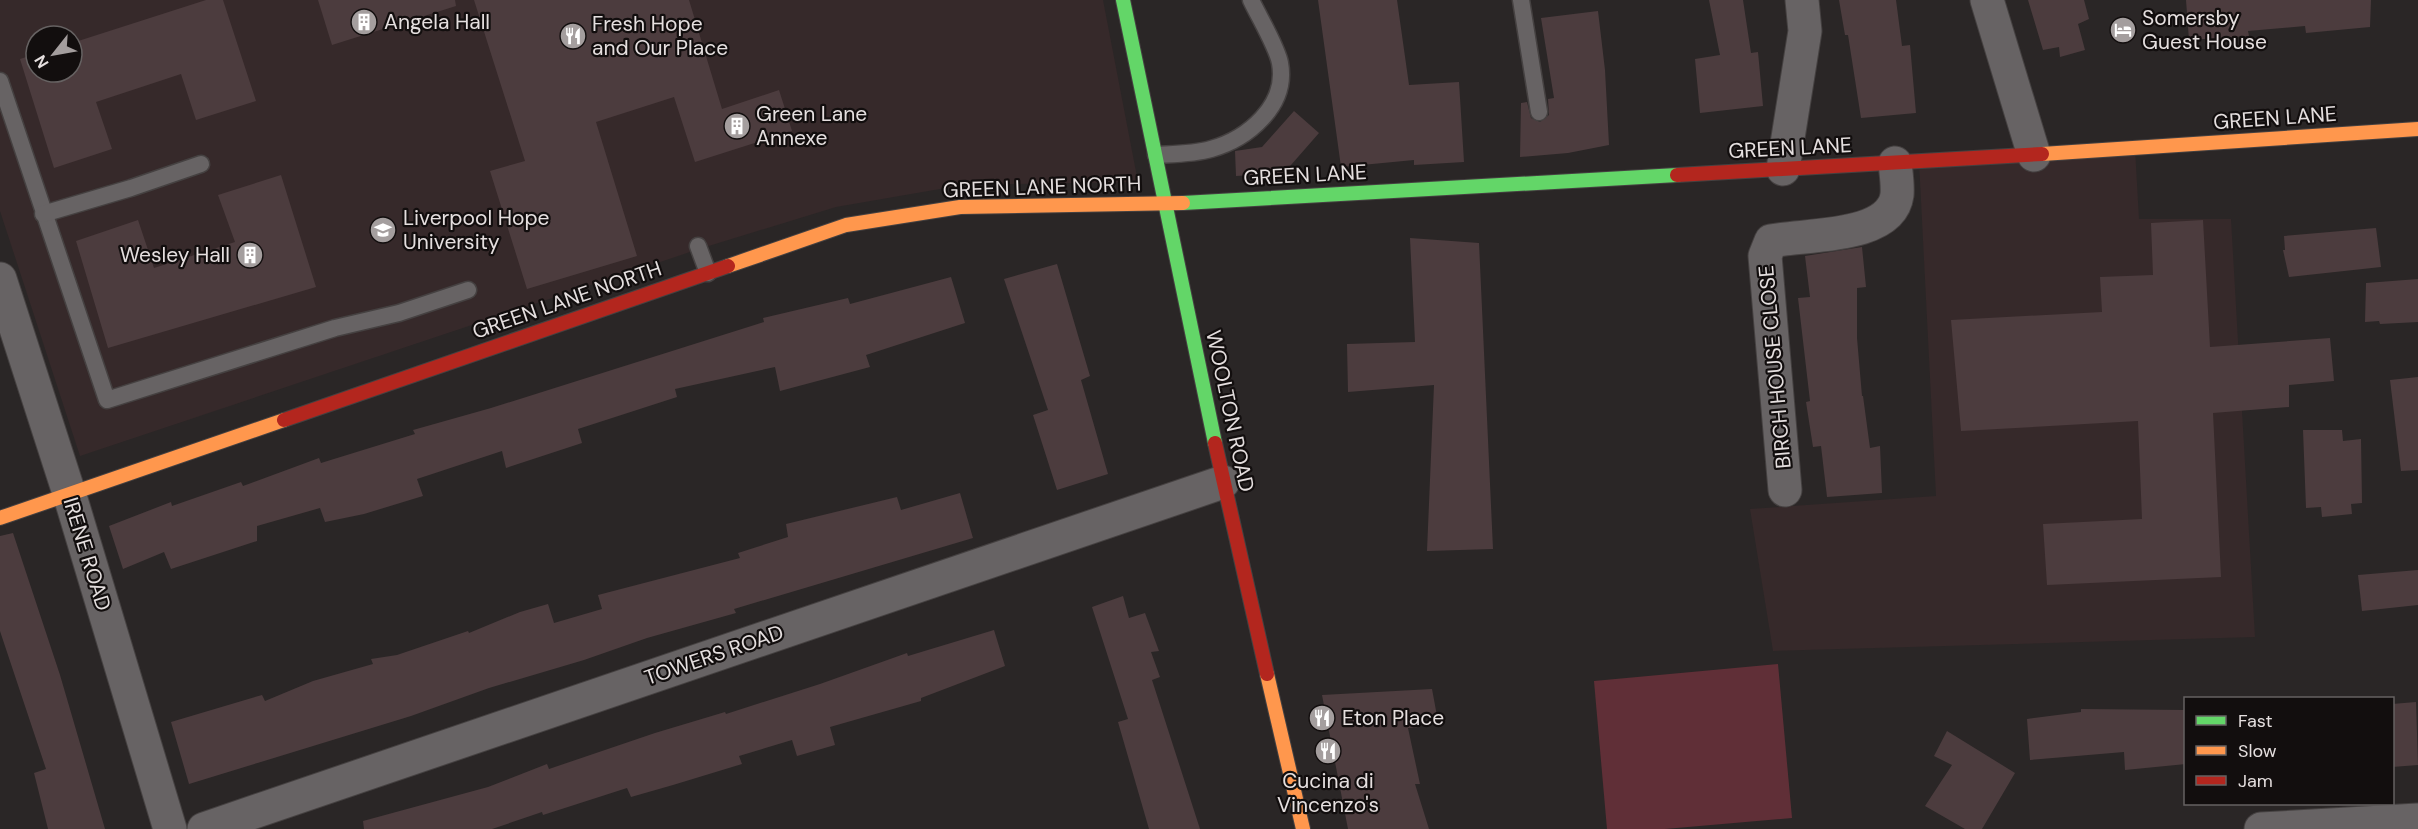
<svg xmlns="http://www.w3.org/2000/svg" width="2418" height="829" viewBox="0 0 2418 829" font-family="'DM Sans',sans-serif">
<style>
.built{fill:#36292a;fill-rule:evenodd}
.green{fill:#602f37}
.building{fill:#4c3c3e}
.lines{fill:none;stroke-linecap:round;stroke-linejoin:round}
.lane-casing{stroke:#454141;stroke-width:19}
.street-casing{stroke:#454141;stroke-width:35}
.fast-casing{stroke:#454141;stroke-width:16}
.slow-casing{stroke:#454141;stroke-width:16}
.jam-casing{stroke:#454141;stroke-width:16}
.lane{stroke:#676364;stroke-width:16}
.street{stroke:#676364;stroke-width:33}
.fast{stroke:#63d668;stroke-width:14}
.slow{stroke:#ff974d;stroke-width:14}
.jam{stroke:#b3261e;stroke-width:14}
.labels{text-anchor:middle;stroke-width:4.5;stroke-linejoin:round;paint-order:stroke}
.poi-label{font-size:21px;fill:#e5dfdf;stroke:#120e0e;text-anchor:start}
.street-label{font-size:21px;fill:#e5dfdf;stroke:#120e0e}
</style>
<rect width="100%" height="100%" fill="#2a2626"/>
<g class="built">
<path d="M 0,0 L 1103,0 L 1138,182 L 963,185 L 836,207 L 699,249 L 80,456 L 0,211 ZM 36,36 L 72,36 L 72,72 L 36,72 Z"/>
<path d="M 2135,148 L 2139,219 L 2231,219 L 2255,637 L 1773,651 L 1750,509 L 1936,496 L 1919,161 Z"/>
</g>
<path class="green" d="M 1778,664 L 1792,818 L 1665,829 L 1607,829 L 1594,681 Z"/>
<g class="building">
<path d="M 206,0 L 223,0 L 256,101 L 196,120 L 181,74 L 96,102 L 112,149 L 54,168 L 20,59 L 36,54 L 36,72 L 72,72 L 72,43 Z"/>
<path d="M 318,0 L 455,0 L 456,6 L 332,45 Z"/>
<path d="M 474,0 L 689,0 L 722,109 L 779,90 L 792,131 L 695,162 L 674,97 L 596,122 L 637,256 L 527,289 L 490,171 L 525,161 Z"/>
<path d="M 1318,0 L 1397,0 L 1409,85 L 1459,82 L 1464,162 L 1414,165 L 1414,160 L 1341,167 Z"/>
<path d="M 1709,0 L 1743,0 L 1751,53 L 1758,52 L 1763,106 L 1700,113 L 1695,59 L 1720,55 Z"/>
<path d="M 1839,0 L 1896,0 L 1902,46 L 1910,45 L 1916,113 L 1861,118 L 1848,35 L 1845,35 Z"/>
<path d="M 2028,0 L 2084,0 L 2089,19 L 2078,24 L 2085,50 L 2060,57 L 2059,47 L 2043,50 Z"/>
<path d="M 2186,0 L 2371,0 L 2370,27 L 2306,33 L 2305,26 L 2248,31 L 2249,36 L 2189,40 Z"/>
<path d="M 1598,11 L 1605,70 L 1609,145 L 1568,153 L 1520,157 L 1521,103 L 1527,102 L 1531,118 L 1540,122 L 1549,115 L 1548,99 L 1554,98 L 1541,18 Z"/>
<path d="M 1294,111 L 1319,133 L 1284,173 L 1236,176 L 1235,151 L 1262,147 Z"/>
<path d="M 281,175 L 316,287 L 108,348 L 76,241 L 138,220 L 154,268 L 235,242 L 218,195 Z"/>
<path d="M 2203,220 L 2210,347 L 2330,338 L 2334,381 L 2289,385 L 2289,407 L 2213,413 L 2221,577 L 2047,585 L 2043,524 L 2142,519 L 2138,421 L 1961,431 L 1951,320 L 2102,312 L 2100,277 L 2153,275 L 2151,223 Z"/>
<path d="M 2376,228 L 2381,267 L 2289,277 L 2283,250 L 2285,250 L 2284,236 Z"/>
<path d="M 1410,238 L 1479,243 L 1493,549 L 1427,551 L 1434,385 L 1348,392 L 1347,344 L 1415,342 Z"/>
<path d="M 1862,247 L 1866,287 L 1857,288 L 1857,338 L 1862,396 L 1863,396 L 1870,448 L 1880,446 L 1882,493 L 1827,497 L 1821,446 L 1813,447 L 1806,402 L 1810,401 L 1798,298 L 1810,297 L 1805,256 Z"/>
<path d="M 1057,264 L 1090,376 L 1081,380 L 1108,474 L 1057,490 L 1033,415 L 1048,410 L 1004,279 Z"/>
<path d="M 951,277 L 965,323 L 866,355 L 870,367 L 780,391 L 775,367 L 675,389 L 677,397 L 578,429 L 582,443 L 506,468 L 502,451 L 417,479 L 423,496 L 364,514 L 325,522 L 320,508 L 257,526 L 257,541 L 171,569 L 164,552 L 123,569 L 109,526 L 171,502 L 172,506 L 241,482 L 243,486 L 319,458 L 321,463 L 415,434 L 413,430 L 491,408 L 764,322 L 763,318 L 848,298 L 850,304 Z"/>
<path d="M 2418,279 L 2418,322 L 2380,324 L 2379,321 L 2365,322 L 2366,283 Z"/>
<path d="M 2418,377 L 2418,470 L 2401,471 L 2390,380 Z"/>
<path d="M 2303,430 L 2342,430 L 2343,441 L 2361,439 L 2362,503 L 2351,504 L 2352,514 L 2322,517 L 2321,507 L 2306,508 Z"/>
<path d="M 960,493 L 973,538 L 734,609 L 736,613 L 647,638 L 584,660 L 489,688 L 411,716 L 189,784 L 171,722 L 262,695 L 265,701 L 313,681 L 373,664 L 371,659 L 397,655 L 468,631 L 469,633 L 520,612 L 548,604 L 554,623 L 602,609 L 598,595 L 740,558 L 738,553 L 788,537 L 786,524 L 897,497 L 901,510 Z"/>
<path d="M 13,533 L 60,675 L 105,829 L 48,829 L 34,773 L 46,769 L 0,631 L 0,536 Z"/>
<path d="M 2418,570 L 2418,605 L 2362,611 L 2358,575 Z"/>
<path d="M 1123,596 L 1129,618 L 1145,613 L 1159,651 L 1151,652 L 1160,677 L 1152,680 L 1200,829 L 1149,829 L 1118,722 L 1128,719 L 1092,607 Z"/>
<path d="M 994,630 L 1005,666 L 921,698 L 921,701 L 830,727 L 835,745 L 797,756 L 792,740 L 739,756 L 742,764 L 673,785 L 631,797 L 627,788 L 543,815 L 542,812 L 492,829 L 364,829 L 363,821 L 488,787 L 547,764 L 549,769 L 655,733 L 725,712 L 726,714 L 820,684 L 907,653 L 908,656 Z"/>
<path d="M 1432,689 L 1437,716 L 1421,714 L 1421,727 L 1408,728 L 1420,784 L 1415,784 L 1429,829 L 1348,829 L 1322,695 Z"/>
<path d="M 2416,702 L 2418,765 L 2392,767 L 2392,704 Z"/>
<path d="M 2081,709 L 2186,710 L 2186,764 L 2125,770 L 2124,752 L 2030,760 L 2027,719 L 2081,712 Z"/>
<path d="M 1947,731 L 2015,773 L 1982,829 L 1965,829 L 1925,806 L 1952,765 L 1934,756 Z"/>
</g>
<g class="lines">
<defs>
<g id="lane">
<path d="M 1521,0 L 1539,112"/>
<path d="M 0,81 L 107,400 L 335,328 L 399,313 L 468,290"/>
<path d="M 1156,155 C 1173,154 1194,154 1211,149 C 1247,139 1288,106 1280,63 C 1277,47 1259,17 1251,0"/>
<path d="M 43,214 L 131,188 L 201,164"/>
<path d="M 698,246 L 708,273"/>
</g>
<g id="street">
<path d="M 1987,0 L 2034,155"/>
<path d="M 1783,169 L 1805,31 L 1802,0"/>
<path d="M 0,279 L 70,496 L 170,829"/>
<path d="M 1785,490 L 1765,256 L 1771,241 C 1806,234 1891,239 1897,195 C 1898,185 1896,173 1895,163"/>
<path d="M 204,829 L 1223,482"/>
<path d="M 2261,829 L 2418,820"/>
</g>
<g id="fast">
<path d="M 1123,0 L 1215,443"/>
<path d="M 1183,203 L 1677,175"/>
</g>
<g id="slow">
<path d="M 2042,154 L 2418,129"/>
<path d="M 728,266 L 846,225 L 960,207 L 1183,203"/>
<path d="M 0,518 L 284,420"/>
<path d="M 1267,674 L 1303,829"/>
</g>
<g id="jam">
<path d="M 1677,175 L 2042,154"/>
<path d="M 284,420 L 728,266"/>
<path d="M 1215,443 L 1267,674"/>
</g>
</defs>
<use href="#lane" class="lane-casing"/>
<use href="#street" class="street-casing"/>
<use href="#fast" class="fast-casing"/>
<use href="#slow" class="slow-casing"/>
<use href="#jam" class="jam-casing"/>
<use href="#lane" class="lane"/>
<use href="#street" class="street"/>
<use href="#fast" class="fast"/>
<use href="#slow" class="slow"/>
<use href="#jam" class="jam"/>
</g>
<defs>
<symbol id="building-disc" viewBox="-11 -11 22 22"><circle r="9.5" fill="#a49e9e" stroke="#120e0e"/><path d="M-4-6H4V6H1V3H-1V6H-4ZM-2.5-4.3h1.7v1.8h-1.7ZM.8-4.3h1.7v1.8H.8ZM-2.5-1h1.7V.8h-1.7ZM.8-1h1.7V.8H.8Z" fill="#fff"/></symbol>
<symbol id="hotel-disc" viewBox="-11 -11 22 22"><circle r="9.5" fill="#a49e9e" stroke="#120e0e"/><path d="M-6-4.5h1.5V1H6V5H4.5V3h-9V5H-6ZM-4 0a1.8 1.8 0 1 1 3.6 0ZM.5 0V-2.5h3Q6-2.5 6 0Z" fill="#fff"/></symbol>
<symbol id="restaurant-disc" viewBox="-11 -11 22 22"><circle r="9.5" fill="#a49e9e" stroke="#120e0e"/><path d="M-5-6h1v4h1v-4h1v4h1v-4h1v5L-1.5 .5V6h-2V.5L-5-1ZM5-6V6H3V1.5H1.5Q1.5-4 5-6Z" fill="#fff"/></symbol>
<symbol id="university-disc" viewBox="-11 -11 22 22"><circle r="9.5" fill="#a49e9e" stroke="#120e0e"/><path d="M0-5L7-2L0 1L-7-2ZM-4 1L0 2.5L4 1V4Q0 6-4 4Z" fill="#fff"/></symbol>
</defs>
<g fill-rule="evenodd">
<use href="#building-disc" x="349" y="7" width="30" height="30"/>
<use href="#hotel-disc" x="2108" y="15" width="30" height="30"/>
<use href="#restaurant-disc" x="558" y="21" width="30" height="30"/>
<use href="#building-disc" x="722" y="111" width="30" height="30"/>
<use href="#university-disc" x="368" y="215" width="30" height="30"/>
<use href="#building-disc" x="235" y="240" width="30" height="30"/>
<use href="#restaurant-disc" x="1307" y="703" width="30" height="30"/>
<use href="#restaurant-disc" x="1313" y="736" width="30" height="30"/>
</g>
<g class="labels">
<g class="poi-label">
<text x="2142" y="25">Somersby<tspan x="2142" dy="24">Guest House</tspan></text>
<text x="384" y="29">Angela Hall</text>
<text x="592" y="31">Fresh Hope<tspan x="592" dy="24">and Our Place</tspan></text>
<text x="756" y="121">Green Lane<tspan x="756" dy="24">Annexe</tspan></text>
<text x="403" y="225">Liverpool Hope<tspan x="403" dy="24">University</tspan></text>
<text x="230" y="262" text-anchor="end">Wesley Hall</text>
<text x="1342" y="725">Eton Place</text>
<text x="1328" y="788" text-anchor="middle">Cucina di<tspan x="1328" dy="24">Vincenzo's</tspan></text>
</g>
<g class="street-label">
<text transform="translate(2275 118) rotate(-4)" y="7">GREEN LANE</text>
<text transform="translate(1790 148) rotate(-3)" y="7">GREEN LANE</text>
<text transform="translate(1305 175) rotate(-3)" y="7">GREEN LANE</text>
<text transform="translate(1042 187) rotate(-2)" y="7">GREEN LANE NORTH</text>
<text transform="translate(567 300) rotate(-19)" y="7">GREEN LANE NORTH</text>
<text transform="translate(1775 367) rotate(-95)" y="7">BIRCH HOUSE CLOSE</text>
<text transform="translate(1230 411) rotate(78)" y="7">WOOLTON ROAD</text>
<text transform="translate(87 554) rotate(73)" y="7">IRENE ROAD</text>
<text transform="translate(714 655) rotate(-19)" y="7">TOWERS ROAD</text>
</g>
</g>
<rect x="2184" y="697" width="210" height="108" fill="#120e0e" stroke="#666262" stroke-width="1.5"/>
<rect x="2196" y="716" width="30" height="9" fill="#63d668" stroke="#666262" stroke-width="1.5"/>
<text x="2238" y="727" font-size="18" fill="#e5dfdf">Fast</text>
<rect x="2196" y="746" width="30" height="9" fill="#ff974d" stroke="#666262" stroke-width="1.5"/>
<text x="2238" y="757" font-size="18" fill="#e5dfdf">Slow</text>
<rect x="2196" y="776" width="30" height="9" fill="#b3261e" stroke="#666262" stroke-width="1.5"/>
<text x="2238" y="787" font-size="18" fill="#e5dfdf">Jam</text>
<g transform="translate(54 54) rotate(239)"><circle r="28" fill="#120e0e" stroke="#666262" stroke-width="1.5"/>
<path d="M0-4.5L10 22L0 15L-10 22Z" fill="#a49e9e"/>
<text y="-9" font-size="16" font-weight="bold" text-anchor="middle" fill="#e5dfdf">N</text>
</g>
</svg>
